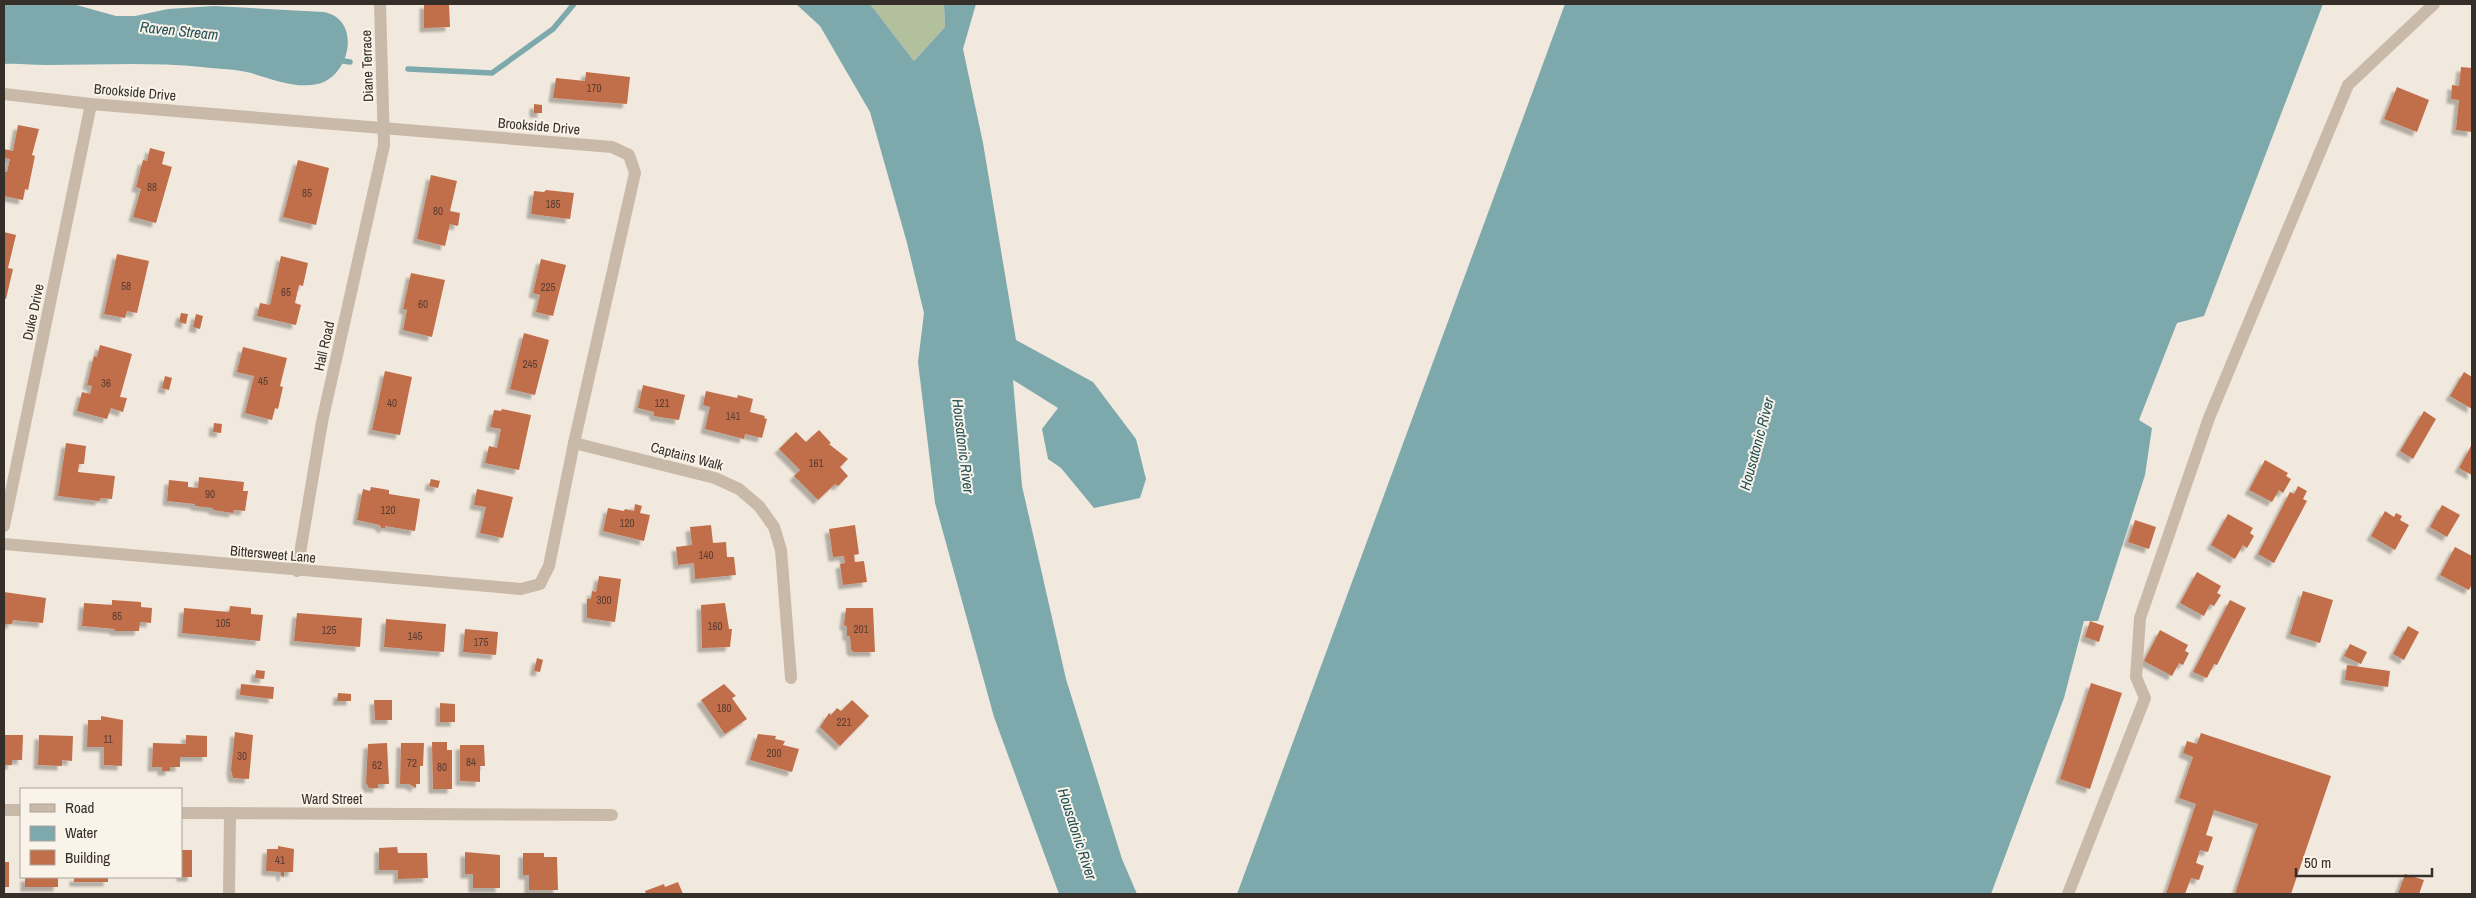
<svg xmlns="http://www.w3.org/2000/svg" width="2476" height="898" viewBox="0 0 2476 898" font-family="'Archivo Narrow',sans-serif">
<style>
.green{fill:#b3c09d}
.water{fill:#7da9ad}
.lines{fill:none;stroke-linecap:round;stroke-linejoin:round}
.stream{stroke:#7da9ad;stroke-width:5.5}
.building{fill:#c16e4b;filter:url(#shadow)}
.minor{stroke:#c9b9a9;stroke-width:12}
.labels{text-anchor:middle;stroke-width:4;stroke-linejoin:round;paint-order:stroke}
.number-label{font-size:11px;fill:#593e32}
.street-label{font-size:14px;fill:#362e29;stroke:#f9f3e9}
.water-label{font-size:15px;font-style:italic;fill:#205056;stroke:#f9f3e9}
</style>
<defs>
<filter id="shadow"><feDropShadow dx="-4.5" dy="4.5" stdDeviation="1" flood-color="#0004"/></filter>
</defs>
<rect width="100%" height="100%" fill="#f1e9dd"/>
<path class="green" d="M 870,4 L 944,4 L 945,27 L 914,61 Z"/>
<g class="water">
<path d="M 4,4 L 73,4 L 116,16 L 135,16 L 168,9 L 214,6 L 323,12 C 362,18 351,76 318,84 C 295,89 272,79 251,73 C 236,69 218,69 202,67 C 150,62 98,65 46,65 C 32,65 18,63 4,64 Z"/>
<path d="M 796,4 L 870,4 L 914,61 L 945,27 L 944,4 L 976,4 L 963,49 L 983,143 L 1016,340 L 1093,382 L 1136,439 L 1146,479 L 1140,498 L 1094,508 L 1061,468 L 1048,459 L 1042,429 L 1058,408 L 1013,380 L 1022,486 L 1066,679 L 1122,859 L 1137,894 L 1059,894 L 994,717 L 935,503 L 918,362 L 924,313 L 907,243 L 870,112 L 820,26 Z"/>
<path d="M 1565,4 L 2323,4 L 2204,316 L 2177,323 L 2139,420 L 2152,428 L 2145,475 L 2098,621 L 2084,621 L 2064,698 L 1991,894 L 1237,894 Z"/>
</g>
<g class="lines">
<g class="stream">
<path d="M 337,60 L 350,62"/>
<path d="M 408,69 L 492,73 L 553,29 L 574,4"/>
</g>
</g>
<g class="building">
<path d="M 424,4 L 449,4 L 450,27 L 424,28 Z"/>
<path d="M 2461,67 L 2472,68 L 2472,132 L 2456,130 L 2459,100 L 2451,99 L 2452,85 L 2459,86 Z"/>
<path d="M 586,72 L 630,77 L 627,104 L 553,98 L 556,78 L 585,81 Z"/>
<path d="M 2397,87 L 2429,100 L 2417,132 L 2384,119 Z"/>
<path d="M 534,104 L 542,105 L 542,113 L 534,113 Z"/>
<path d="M 18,125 L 39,129 L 32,155 L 35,156 L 28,190 L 25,189 L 23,200 L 4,196 L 4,172 L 7,172 L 10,159 L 4,158 L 4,149 L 13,151 Z"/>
<path d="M 150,148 L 165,152 L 162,164 L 172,167 L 156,223 L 133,217 L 141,189 L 136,187 L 143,160 L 147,161 Z"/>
<path d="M 298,160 L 329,168 L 316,225 L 283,217 Z"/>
<path d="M 431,175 L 457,181 L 450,211 L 460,213 L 458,226 L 450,224 L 445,246 L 417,239 Z"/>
<path d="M 546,190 L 574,193 L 570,219 L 531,214 L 534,191 L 544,192 Z"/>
<path d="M 4,232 L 16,235 L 8,268 L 13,269 L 6,299 L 4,298 Z"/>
<path d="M 117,254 L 149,261 L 137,313 L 127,311 L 125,318 L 104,314 Z"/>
<path d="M 281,256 L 308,263 L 303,286 L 299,285 L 295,303 L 301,305 L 296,325 L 257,316 L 260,303 L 270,305 Z"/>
<path d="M 541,259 L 566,265 L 553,316 L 536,312 L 540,295 L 533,293 Z"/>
<path d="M 411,273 L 445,280 L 432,337 L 403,330 L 407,310 L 403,309 Z"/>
<path d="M 181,313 L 188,314 L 186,324 L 179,322 Z"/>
<path d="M 196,314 L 203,316 L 200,329 L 193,327 Z"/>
<path d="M 524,333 L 549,340 L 535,395 L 510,389 Z"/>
<path d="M 100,345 L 132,354 L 120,397 L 127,398 L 123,412 L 111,408 L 107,419 L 77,411 L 82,392 L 90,394 L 92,386 L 87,385 L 94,356 L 97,357 Z"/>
<path d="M 243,347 L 287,358 L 280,386 L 283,387 L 278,409 L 275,408 L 272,420 L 245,413 L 254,376 L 237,372 Z"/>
<path d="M 385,371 L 412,377 L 400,435 L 372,430 Z"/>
<path d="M 2464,372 L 2472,377 L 2472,409 L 2450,396 Z"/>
<path d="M 165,376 L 172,378 L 169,390 L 162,388 Z"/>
<path d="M 643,385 L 685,395 L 679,420 L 654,416 L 654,412 L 638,408 Z"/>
<path d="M 706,391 L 737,398 L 738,395 L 753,399 L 750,412 L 765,416 L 764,418 L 767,419 L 762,438 L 745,434 L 744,439 L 705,429 L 710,407 L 703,405 Z"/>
<path d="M 502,409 L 531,415 L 519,470 L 485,463 L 489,446 L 497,448 L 501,429 L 490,427 L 494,410 L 501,411 Z"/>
<path d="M 2424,411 L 2436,419 L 2413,459 L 2400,451 Z"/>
<path d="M 214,423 L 222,424 L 221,433 L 213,432 Z"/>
<path d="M 819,430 L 831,443 L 829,444 L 848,459 L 840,467 L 848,476 L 838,486 L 835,484 L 818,500 L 794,476 L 800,470 L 779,449 L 796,432 L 806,442 Z"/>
<path d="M 66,443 L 86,446 L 84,464 L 79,464 L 78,472 L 115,476 L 112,499 L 101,498 L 99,501 L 58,496 Z"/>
<path d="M 2472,444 L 2472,475 L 2459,468 Z"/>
<path d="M 2265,460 L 2288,473 L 2286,476 L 2291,479 L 2283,493 L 2279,490 L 2272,502 L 2249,490 Z"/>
<path d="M 199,477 L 244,482 L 243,491 L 248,491 L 245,511 L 234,510 L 233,513 L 213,510 L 213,508 L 195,506 L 195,504 L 167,501 L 169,480 L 188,482 L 188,487 L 198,488 Z"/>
<path d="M 431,479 L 440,481 L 438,488 L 429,486 Z"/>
<path d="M 2298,486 L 2307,491 L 2303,499 L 2307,501 L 2274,563 L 2258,554 L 2290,492 L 2294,494 Z"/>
<path d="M 371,487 L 389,490 L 389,494 L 420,499 L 415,531 L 385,526 L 385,528 L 381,528 L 380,525 L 357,520 L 363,489 L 370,491 Z"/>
<path d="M 477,489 L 513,497 L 503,538 L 480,533 L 486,507 L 474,505 Z"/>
<path d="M 635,504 L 642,506 L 640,513 L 650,515 L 644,541 L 603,531 L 608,508 L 624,511 L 625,509 L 634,511 Z"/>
<path d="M 2442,505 L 2460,515 L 2447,537 L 2430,527 Z"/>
<path d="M 2385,511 L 2394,517 L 2396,513 L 2402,516 L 2400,520 L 2409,525 L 2395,550 L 2371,536 Z"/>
<path d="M 2228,514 L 2253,528 L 2250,533 L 2254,536 L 2247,548 L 2243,545 L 2235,559 L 2211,545 Z"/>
<path d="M 2135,520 L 2156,527 L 2149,549 L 2128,542 Z"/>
<path d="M 711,525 L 713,543 L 726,542 L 727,557 L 734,557 L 736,575 L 695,579 L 694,563 L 678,565 L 676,547 L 692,545 L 690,527 Z"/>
<path d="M 855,525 L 859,554 L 854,555 L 855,562 L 864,561 L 867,582 L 843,585 L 840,564 L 845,563 L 844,556 L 833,557 L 829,529 Z"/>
<path d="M 2455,547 L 2472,556 L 2472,584 L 2469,590 L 2440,575 Z"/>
<path d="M 2197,572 L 2221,586 L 2217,593 L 2221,595 L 2214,606 L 2210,604 L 2204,616 L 2180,603 Z"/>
<path d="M 599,576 L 621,579 L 615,622 L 587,618 L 587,599 L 591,599 L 592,591 L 596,592 Z"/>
<path d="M 2303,591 L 2333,600 L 2320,643 L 2290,634 Z"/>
<path d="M 4,592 L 46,598 L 43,623 L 13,620 L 12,624 L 4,624 Z"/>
<path d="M 112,600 L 141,602 L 141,607 L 152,608 L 151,623 L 140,622 L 139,631 L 114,631 L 115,629 L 82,626 L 84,603 L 112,605 Z"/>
<path d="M 2230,600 L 2246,608 L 2217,665 L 2214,664 L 2207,678 L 2193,672 Z"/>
<path d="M 725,603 L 729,629 L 732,629 L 730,647 L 702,648 L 701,605 Z"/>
<path d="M 230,606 L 251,608 L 251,614 L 263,615 L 260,641 L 182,633 L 184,608 L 229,612 Z"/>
<path d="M 846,608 L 873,608 L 875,652 L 854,652 L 851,650 L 850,636 L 847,636 L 847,627 L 844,625 Z"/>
<path d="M 297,613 L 362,618 L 360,647 L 294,641 Z"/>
<path d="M 386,619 L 446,624 L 444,652 L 384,647 Z"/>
<path d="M 2090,621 L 2104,626 L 2099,642 L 2085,637 Z"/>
<path d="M 2408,626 L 2419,632 L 2404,660 L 2393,654 Z"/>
<path d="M 465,629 L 498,632 L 496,655 L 463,652 Z"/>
<path d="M 2160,630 L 2188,645 L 2185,651 L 2189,653 L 2183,665 L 2179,663 L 2172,676 L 2144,661 Z"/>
<path d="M 2350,644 L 2367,652 L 2361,664 L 2344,656 Z"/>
<path d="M 537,658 L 543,660 L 540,672 L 534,671 Z"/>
<path d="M 2347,665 L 2390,671 L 2388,687 L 2345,680 Z"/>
<path d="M 256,670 L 265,671 L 264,679 L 255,678 Z"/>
<path d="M 2091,683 L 2122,693 L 2090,789 L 2060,779 Z"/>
<path d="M 241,684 L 274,687 L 273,699 L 240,695 Z"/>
<path d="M 724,684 L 736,696 L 732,698 L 747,719 L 725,734 L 701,700 Z"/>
<path d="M 338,693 L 351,694 L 351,701 L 337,701 Z"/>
<path d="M 374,700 L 392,700 L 392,720 L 375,720 Z"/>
<path d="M 852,700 L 869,716 L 840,746 L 820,727 L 829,713 L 831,715 L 837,708 L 841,711 Z"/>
<path d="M 440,703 L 455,704 L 455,722 L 440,722 Z"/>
<path d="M 101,716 L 123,720 L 122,766 L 104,765 L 104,747 L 87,747 L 88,720 L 101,720 Z"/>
<path d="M 235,732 L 253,735 L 249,779 L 233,778 L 231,770 Z"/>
<path d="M 2201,733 L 2331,776 L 2291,894 L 2235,894 L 2258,824 L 2214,810 L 2206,835 L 2213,837 L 2208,852 L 2200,850 L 2196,863 L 2204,866 L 2199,880 L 2191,878 L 2185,894 L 2166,894 L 2196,804 L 2179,798 L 2193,757 L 2183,753 L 2187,741 L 2197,744 Z"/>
<path d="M 758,734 L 776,736 L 775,739 L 785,741 L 783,745 L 799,749 L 792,772 L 750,760 Z"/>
<path d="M 4,735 L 23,735 L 22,760 L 12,760 L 12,765 L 4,765 Z"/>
<path d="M 39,735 L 73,736 L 72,761 L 62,760 L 62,766 L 38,765 Z"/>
<path d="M 186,735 L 207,736 L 207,757 L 180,757 L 180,767 L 170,767 L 170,771 L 162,771 L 162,767 L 152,767 L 153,743 L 186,744 Z"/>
<path d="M 432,742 L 447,742 L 447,750 L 452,750 L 452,789 L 433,789 Z"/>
<path d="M 387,743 L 389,784 L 378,784 L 378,788 L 369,788 L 366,783 L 368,744 Z"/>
<path d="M 401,743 L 424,743 L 423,766 L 420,766 L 420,784 L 416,784 L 416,788 L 409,784 L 400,784 Z"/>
<path d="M 460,745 L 484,745 L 485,766 L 480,766 L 480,782 L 460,781 Z"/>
<path d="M 278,846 L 294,849 L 293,872 L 284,872 L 284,877 L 281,876 L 281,872 L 266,871 L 267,849 L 278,849 Z"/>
<path d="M 397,847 L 398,853 L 427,853 L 428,878 L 398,879 L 398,870 L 379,870 L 379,848 Z"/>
<rect x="181" y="850" width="11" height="27"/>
<path d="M 465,852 L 500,855 L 500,888 L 473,888 L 473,874 L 465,874 Z"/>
<path d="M 523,853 L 544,853 L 544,857 L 557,857 L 558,890 L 529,890 L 529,875 L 523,875 Z"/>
<rect x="4" y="862" width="5" height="25"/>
<path d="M 2405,874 L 2424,880 L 2419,894 L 2398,894 Z"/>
<rect x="25" y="877" width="33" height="10"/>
<rect x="74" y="877" width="34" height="5"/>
<path d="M 678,882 L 683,894 L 646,894 L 645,891 L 664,884 L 665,887 Z"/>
</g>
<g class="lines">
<g class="minor">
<path d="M 4,94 L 91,104 L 612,147 L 629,155 L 635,173 L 574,443 L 549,566 L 540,584 L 521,589 L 4,544"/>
<path d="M 574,443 L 715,478 L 739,489 L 759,506 L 774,527 L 781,550 L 791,678"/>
<path d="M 4,526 L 91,104"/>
<path d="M 297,571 L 322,422 L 384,145 L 380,4"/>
<path d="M 4,810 L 21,810"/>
<path d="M 181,813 L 612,815"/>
<path d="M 229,894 L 230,813"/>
<path d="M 2068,894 L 2145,698 L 2136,677 L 2140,618 L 2209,418 L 2348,85 L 2434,4"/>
</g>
</g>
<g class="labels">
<g class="number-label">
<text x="594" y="92">170</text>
<text x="152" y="191">88</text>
<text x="307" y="197">85</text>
<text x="553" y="208">185</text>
<text x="438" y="215">80</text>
<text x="126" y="290">58</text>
<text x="548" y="291">225</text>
<text x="286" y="296">65</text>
<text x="423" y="308">60</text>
<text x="530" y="368">245</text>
<text x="263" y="385">45</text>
<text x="106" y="387">36</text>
<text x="392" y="407">40</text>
<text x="662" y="407">121</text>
<text x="733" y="420">141</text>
<text x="816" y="467">161</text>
<text x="210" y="498">90</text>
<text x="388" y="514">120</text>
<text x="627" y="527">120</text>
<text x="706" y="559">140</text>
<text x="604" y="604">300</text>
<text x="117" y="620">85</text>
<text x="223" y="627">105</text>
<text x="715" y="630">160</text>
<text x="861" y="633">201</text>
<text x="329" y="634">125</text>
<text x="415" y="640">145</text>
<text x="481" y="646">175</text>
<text x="724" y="712">180</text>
<text x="844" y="726">221</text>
<text x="108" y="743">11</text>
<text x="774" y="757">200</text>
<text x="242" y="760">30</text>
<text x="471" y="766">84</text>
<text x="412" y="767">72</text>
<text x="377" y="769">62</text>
<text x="442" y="771">80</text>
<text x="280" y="864">41</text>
</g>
<g class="street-label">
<text transform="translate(367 66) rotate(-92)" y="5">Diane Terrace</text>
<text transform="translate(135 92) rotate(5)" y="5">Brookside Drive</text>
<text transform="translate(539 126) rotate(5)" y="5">Brookside Drive</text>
<text transform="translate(33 312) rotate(-78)" y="5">Duke Drive</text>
<text transform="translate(324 346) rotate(-77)" y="5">Hall Road</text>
<text transform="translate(687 456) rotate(15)" y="5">Captains Walk</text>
<text transform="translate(273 554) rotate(5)" y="5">Bittersweet Lane</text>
<text x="332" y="804">Ward Street</text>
</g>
<g class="water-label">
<text transform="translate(179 31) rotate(6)" y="5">Raven Stream</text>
<text transform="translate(1757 444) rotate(-75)" y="5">Housatonic River</text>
<text transform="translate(963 446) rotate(83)" y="5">Housatonic River</text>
<text transform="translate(1077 834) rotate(72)" y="5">Housatonic River</text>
</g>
</g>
<rect width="2476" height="898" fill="none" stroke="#362e29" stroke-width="10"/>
<rect x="20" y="788" width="162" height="90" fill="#f9f3e9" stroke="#aba49c"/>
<rect x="30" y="804" width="25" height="8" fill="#c9b9a9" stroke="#aba49c"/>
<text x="65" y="813" font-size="15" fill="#362e29">Road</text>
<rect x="30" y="826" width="25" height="15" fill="#7da9ad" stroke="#aba49c"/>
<text x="65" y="838" font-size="15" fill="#362e29">Water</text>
<rect x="30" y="850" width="25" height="15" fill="#c16e4b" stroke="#aba49c"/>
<text x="65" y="863" font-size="15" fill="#362e29">Building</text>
<path d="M2296 868v8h136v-8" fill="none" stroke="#362e29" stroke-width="2.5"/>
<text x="2304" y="868" font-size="15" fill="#362e29" stroke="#f9f3e9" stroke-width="4" paint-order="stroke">50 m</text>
</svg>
